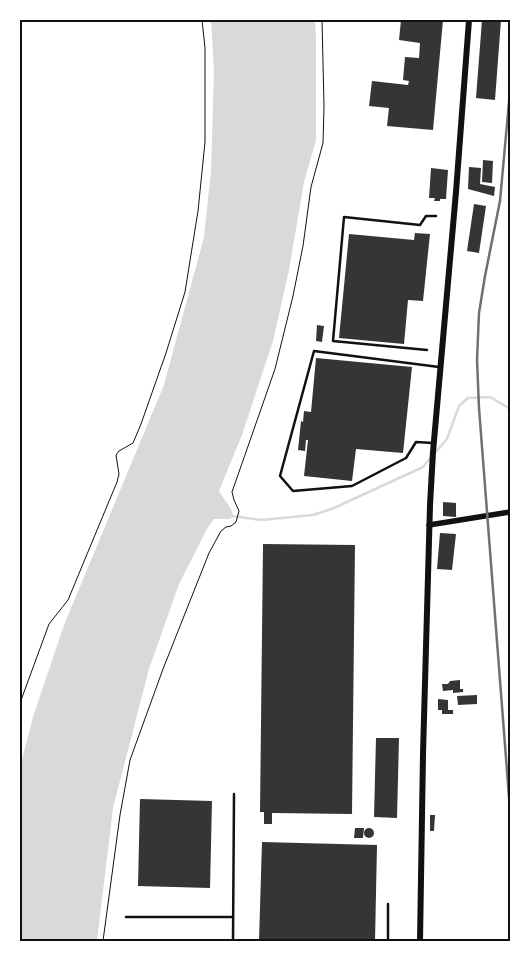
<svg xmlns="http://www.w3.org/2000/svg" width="530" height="961" viewBox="0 0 530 961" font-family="'Archivo Narrow',sans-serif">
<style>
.water{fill:#d9d9d9}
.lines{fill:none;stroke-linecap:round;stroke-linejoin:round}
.stream{stroke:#d9d9d9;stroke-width:2.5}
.building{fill:#353535}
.path{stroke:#111;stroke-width:1}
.service{stroke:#111;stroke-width:2.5}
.tertiary{stroke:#111;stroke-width:5.5}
.secondary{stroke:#111;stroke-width:6}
.rail{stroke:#707070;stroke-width:2.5}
.neatline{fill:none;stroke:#111;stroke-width:2}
</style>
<rect width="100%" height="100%" fill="#fff"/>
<path class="water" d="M 211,20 L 315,20 L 316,36 L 316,140 L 304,182 L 289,270 L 273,341 L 242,435 L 219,491 C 223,499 232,507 233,516 L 230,519 L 214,519 L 208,527 L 179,584 L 149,669 L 113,808 L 97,941 L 20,941 L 20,767 L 33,717 L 64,625 L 164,385 L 204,237 L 211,171 L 214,71 Z"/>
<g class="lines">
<g class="stream">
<path d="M 435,453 L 447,439 L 459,406 L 468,398 L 490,397 L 510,409"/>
<path d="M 232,516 L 261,520 L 313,515 L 334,508 L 423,467 L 431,457"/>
</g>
</g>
<g class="building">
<path d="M 401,20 L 443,20 L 433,130 L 387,126 L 389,108 L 369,106 L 372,81 L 408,85 L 409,81 L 403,80 L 405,57 L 419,58 L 420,43 L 399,40 Z"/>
<path d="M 482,20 L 501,20 L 495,100 L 476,98 Z"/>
<path d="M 483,160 L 493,161 L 492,183 L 482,182 Z"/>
<path d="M 469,167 L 481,168 L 480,184 L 495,187 L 494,196 L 468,189 Z"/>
<path d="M 431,168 L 448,170 L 446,199 L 440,199 L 440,201 L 434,201 L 435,198 L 429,198 Z"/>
<path d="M 474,204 L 486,206 L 479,253 L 467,251 Z"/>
<path d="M 415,233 L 430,234 L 423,301 L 408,300 L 404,344 L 339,338 L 349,234 L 414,240 Z"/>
<path d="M 317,325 L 324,326 L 322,342 L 316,341 Z"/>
<path d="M 316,358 L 412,367 L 403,453 L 356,449 L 352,481 L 304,476 L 308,440 L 306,440 L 305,451 L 298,450 L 301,421 L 303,422 L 304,411 L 311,412 Z"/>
<path d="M 443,502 L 456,503 L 456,517 L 443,516 Z"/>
<path d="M 440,533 L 456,534 L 452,570 L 437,569 Z"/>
<path d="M 263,544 L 355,545 L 352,814 L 272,813 L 272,824 L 264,824 L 264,812 L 260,812 Z"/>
<path d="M 460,680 L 460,689 L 463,689 L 463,692 L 453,693 L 453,690 L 443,691 L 442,684 L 448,684 L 450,681 Z"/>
<path d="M 477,695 L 477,704 L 458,705 L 457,696 Z"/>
<path d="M 438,699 L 448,700 L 448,710 L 453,710 L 453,714 L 442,714 L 442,710 L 438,710 Z"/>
<path d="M 376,738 L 399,738 L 397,818 L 374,817 Z"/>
<path d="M 140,799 L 212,801 L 210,888 L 138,886 Z"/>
<path d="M 430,815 L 435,815 L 434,831 L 430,831 Z"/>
<path d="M 355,828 L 364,828 L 363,838 L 354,838 Z"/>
<circle cx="369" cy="833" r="5"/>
<path d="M 262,842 L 377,845 L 375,941 L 259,941 Z"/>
</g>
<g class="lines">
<g class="path">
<path d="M 20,703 L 49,624 L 68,600 L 117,482 L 119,474 L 116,455 L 119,451 L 133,443 L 141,424 L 166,353 L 185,292 L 198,211 L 205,142 L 205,48 L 202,20"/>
<path d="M 103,941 L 120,815 L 130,760 L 163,669 L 209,553 L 221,531 L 226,527 L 231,526 L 236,522 L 239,511 L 234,500 L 232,492 L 275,369 L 293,296 L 303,246 L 311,187 L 323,143 L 324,106 L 322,20"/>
</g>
<g class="service">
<path d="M 427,350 L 333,341 L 344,217 L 420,225 L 426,216 L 436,216"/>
<path d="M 433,443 L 416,442 L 406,458 L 352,486 L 293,491 L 280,476 L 314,351 L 439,367"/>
<path d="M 126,917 L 232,917"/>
<path d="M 233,941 L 234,794"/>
<path d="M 388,941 L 388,904"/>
</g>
<path class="tertiary" d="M 429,525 L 510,512"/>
<path class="secondary" d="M 420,941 L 423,754 L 430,505 L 433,452 L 456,192 L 469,20"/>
<path class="rail" d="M 510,91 L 500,201 L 485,276 L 479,313 L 477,360 L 479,408 L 510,810"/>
</g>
<rect width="530" height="961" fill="none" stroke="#ffffff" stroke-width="42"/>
<rect x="21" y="21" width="488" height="919" class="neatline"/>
</svg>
